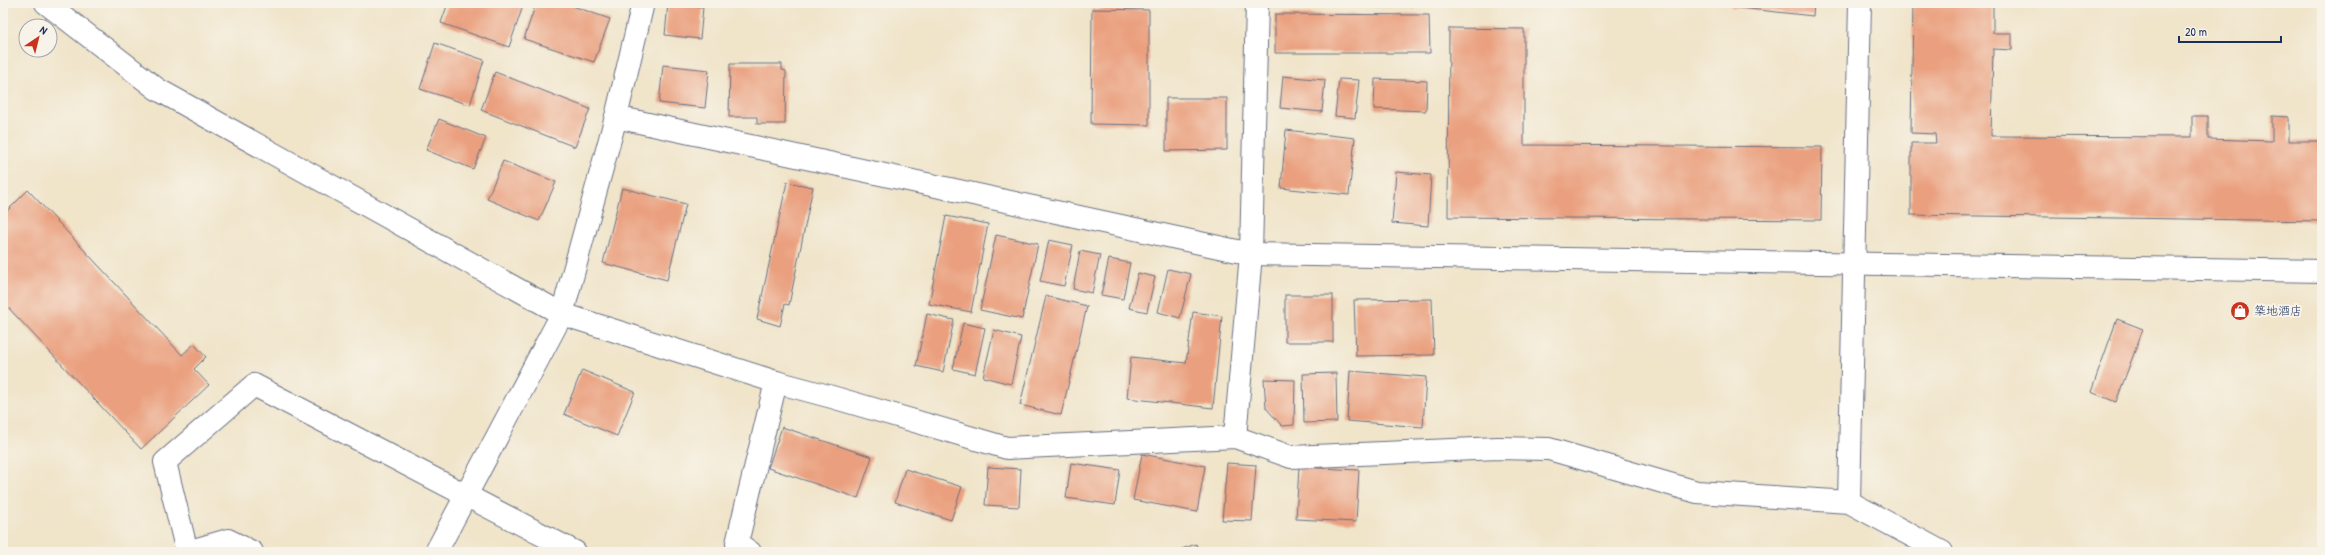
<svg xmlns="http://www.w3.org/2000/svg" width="2325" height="555" viewBox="0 0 2325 555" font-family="'Patrick Hand','Klee One',sans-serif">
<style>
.building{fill:#eaa07f}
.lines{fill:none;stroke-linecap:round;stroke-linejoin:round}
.minor-casing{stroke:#666e83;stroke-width:24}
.minor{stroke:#fff;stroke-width:22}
.labels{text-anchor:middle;stroke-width:4;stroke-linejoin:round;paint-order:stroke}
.poi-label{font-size:12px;fill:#1b2f5e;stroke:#f7f3e8;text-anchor:start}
</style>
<rect width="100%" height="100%" fill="#f7f3e8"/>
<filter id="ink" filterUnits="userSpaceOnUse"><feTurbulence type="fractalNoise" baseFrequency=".025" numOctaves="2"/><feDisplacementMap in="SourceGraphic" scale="8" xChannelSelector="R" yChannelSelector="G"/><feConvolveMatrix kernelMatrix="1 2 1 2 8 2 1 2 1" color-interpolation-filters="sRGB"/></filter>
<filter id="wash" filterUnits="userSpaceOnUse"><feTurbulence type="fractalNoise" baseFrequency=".012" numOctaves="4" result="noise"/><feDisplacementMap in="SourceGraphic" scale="16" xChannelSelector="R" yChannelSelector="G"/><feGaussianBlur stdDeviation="0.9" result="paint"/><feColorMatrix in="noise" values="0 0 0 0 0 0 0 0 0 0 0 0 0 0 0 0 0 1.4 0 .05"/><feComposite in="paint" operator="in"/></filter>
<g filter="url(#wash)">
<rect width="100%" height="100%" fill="#f0e4c9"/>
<g id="blocks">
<g class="building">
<path d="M 448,3 L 524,3 L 509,47 L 441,23 Z"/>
<path d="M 536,3 L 564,3 L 610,19 L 594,62 L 524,39 Z"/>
<path d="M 668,3 L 703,7 L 700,39 L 665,35 Z"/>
<path d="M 1373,3 L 1412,3 L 1412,6 L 1373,7 Z"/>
<path d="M 1732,3 L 1814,3 L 1813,16 L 1731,7 Z"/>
<path d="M 1913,3 L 1993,3 L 1993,33 L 2012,33 L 2012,50 L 1993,49 L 1991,136 L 2192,137 L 2192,116 L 2208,116 L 2208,139 L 2272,141 L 2272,116 L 2289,117 L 2289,141 L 2322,141 L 2322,221 L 1911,215 L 1911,143 L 1936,143 L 1935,134 L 1911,133 Z"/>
<path d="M 1092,9 L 1149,10 L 1149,125 L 1091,124 Z"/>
<path d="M 1275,14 L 1429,15 L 1430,53 L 1275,53 Z"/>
<path d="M 1449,28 L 1524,29 L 1524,145 L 1822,147 L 1821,220 L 1448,217 Z"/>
<path d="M 435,43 L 484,60 L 470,105 L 420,89 Z"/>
<path d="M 730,64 L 782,64 L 782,70 L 786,71 L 785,124 L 757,124 L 757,117 L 729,117 Z"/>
<path d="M 663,65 L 709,70 L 705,108 L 659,103 Z"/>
<path d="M 495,72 L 590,109 L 575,147 L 481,110 Z"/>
<path d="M 1283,76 L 1325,80 L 1322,112 L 1280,108 Z"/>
<path d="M 1339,79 L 1359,80 L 1355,118 L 1335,116 Z"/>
<path d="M 1375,79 L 1427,81 L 1426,111 L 1374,109 Z"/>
<path d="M 1166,98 L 1227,98 L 1227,150 L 1166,151 Z"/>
<path d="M 439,119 L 486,138 L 473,169 L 426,150 Z"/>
<path d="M 1286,130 L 1355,138 L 1349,195 L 1281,188 Z"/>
<path d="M 503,161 L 556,182 L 539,221 L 487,199 Z"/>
<path d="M 1396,172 L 1431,175 L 1428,226 L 1392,223 Z"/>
<path d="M 787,182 L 813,187 L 789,305 L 785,304 L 780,326 L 757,319 Z"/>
<path d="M 622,188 L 686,204 L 667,280 L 603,263 Z"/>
<path d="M 28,190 L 182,355 L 194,344 L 206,357 L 194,369 L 209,385 L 141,449 L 3,302 L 3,215 Z"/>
<path d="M 946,216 L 988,224 L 971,312 L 929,304 Z"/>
<path d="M 996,235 L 1038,244 L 1022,319 L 980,310 Z"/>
<path d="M 1049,240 L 1073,245 L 1064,286 L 1040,281 Z"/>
<path d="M 1080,251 L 1100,255 L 1092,293 L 1073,289 Z"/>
<path d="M 1109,259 L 1130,263 L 1123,299 L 1101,295 Z"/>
<path d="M 1168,269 L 1191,274 L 1180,318 L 1158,312 Z"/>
<path d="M 1138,273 L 1155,277 L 1147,312 L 1129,308 Z"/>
<rect x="1285" y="295" width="48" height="47"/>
<path d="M 1046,296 L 1087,306 L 1061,415 L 1020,405 Z"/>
<path d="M 1432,299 L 1434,355 L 1356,356 L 1354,300 Z"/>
<path d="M 1193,312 L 1222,316 L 1213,408 L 1127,398 L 1131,357 L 1186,363 Z"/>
<path d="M 927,314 L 954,320 L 943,372 L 916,366 Z"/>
<path d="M 2117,319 L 2143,329 L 2116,402 L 2091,392 Z"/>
<path d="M 963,323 L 985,328 L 975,374 L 953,369 Z"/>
<path d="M 994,330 L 1021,337 L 1011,384 L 983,377 Z"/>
<path d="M 582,370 L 635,392 L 617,436 L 564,414 Z"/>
<path d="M 1350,371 L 1426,377 L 1423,427 L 1347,421 Z"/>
<path d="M 1336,373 L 1337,422 L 1304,423 L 1303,374 Z"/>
<path d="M 1264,379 L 1295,380 L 1294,425 L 1282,426 L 1266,408 Z"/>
<path d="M 782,427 L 872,457 L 858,498 L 768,468 Z"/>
<path d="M 1142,454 L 1205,466 L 1197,512 L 1133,500 Z"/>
<path d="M 1071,463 L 1120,470 L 1115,505 L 1066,498 Z"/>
<path d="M 1227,463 L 1256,465 L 1252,521 L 1222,520 Z"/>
<path d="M 988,467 L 1021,469 L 1019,507 L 985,505 Z"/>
<path d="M 1299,467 L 1359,470 L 1356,522 L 1296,519 Z"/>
<path d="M 905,469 L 962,487 L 951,520 L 895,502 Z"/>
<path d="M 1196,544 L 1199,552 L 1173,552 Z"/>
</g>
</g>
</g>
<g filter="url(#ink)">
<use href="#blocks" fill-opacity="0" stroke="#666e83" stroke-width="1"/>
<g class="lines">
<defs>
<g id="minor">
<path d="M 46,3 L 157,89 L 562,314 L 776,382 L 832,397 L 1007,448 L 1235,437 L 1291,457 L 1498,448 L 1549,449 L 1697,492 L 1849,502 L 1942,552"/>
<path d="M 616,117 L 1251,254 L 2322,271"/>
<path d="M 1235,437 L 1251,254 L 1257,3"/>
<path d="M 1849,502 L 1860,3"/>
<path d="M 252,552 L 228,540 L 187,552 L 165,462 L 254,385 L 575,552"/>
<path d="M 436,552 L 562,314 L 616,117 L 643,3"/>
<path d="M 750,552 L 737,543 L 776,382"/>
</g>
</defs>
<use href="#minor" class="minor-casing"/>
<use href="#minor" class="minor"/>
</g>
</g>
<defs>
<symbol id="shop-disc" viewBox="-11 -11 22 22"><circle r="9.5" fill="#c8321e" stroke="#f7f3e8"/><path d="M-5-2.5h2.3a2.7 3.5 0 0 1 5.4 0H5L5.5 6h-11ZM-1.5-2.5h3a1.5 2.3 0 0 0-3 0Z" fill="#fff"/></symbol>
</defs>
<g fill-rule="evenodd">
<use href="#shop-disc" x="2229" y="300" width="22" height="22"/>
</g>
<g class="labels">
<g class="poi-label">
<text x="2254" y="315">築地酒店</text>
</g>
</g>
<rect width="2325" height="555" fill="none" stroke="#f7f3e8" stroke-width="16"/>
<g transform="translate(38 38) rotate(35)"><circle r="19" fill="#f7f3e8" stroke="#9fa5b1"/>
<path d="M0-3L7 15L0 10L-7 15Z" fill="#c8321e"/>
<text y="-6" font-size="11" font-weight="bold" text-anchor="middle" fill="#1b2f5e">N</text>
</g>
<path d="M2179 36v6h102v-6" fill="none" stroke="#1b2f5e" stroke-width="2"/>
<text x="2185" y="36" font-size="12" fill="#1b2f5e" stroke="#f7f3e8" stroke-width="3" paint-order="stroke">20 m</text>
</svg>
